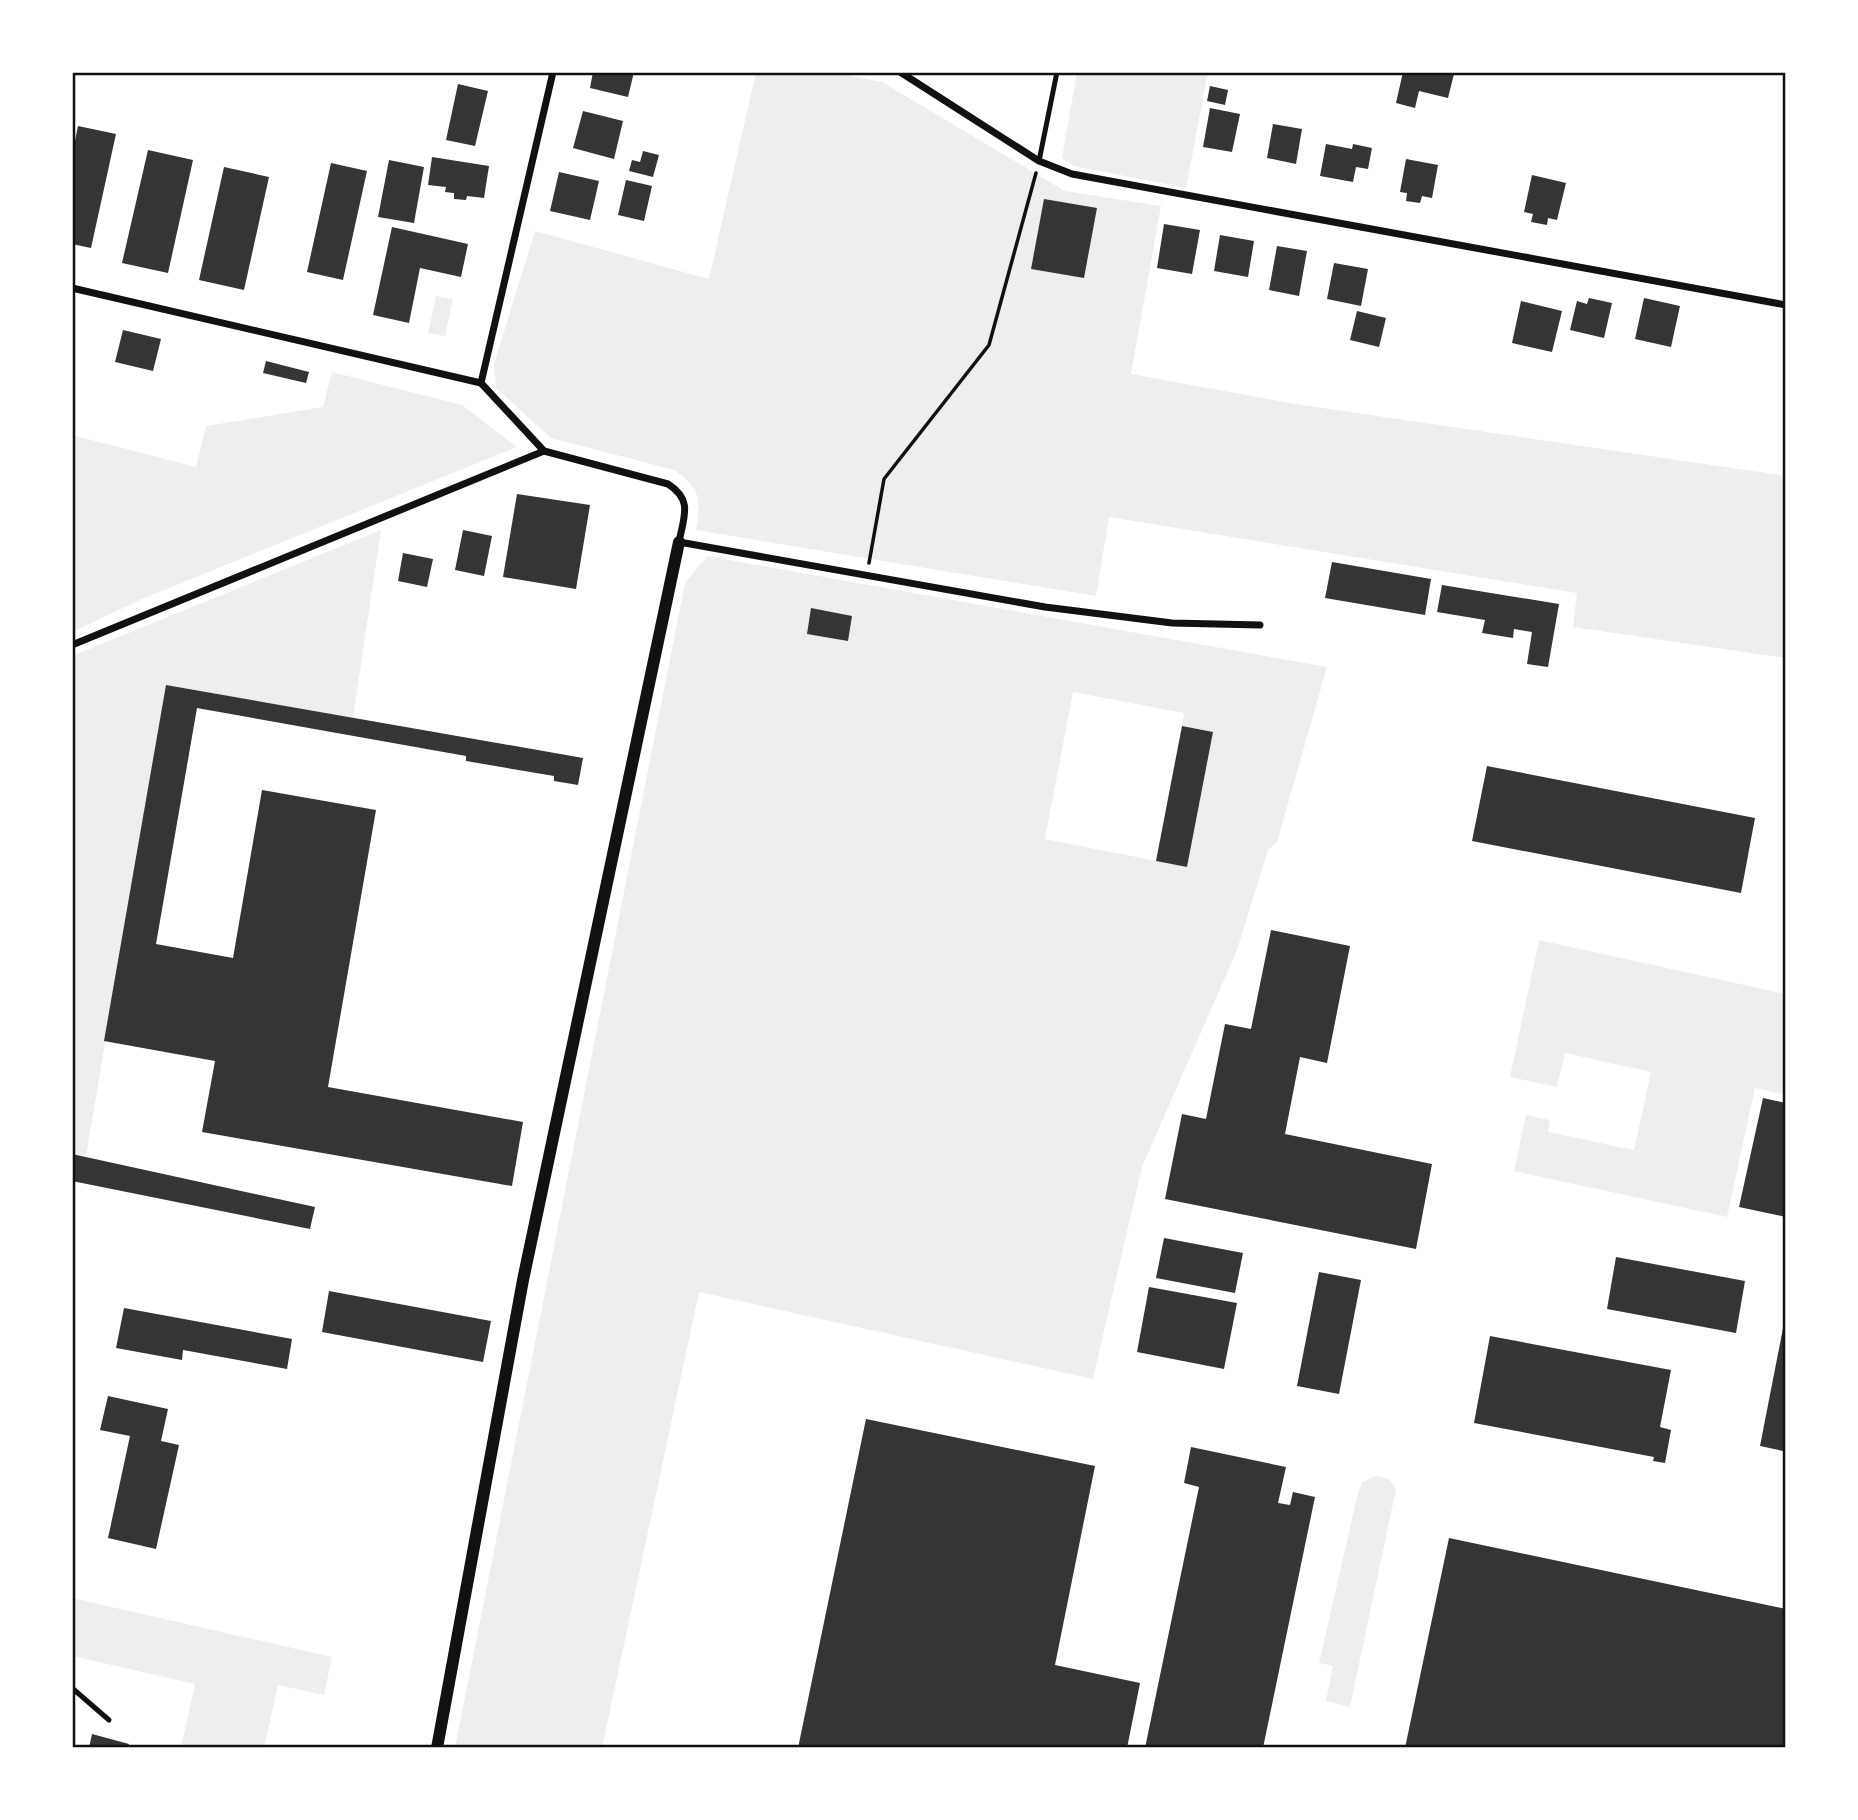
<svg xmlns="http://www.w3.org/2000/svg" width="1858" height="1820" viewBox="0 0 1858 1820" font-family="Inter,sans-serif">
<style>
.green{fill:#eee;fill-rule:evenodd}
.building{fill:#353535}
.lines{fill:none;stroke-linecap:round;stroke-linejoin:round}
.path{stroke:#111;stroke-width:3.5}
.service{stroke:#111;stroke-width:5}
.minor{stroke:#111;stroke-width:7}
.tertiary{stroke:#111;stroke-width:12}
.neatline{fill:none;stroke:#111;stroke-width:2.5}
</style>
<rect width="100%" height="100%" fill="#fff"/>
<g class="green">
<path d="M 756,72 L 832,72 L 882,82 L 1065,191 L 1161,206 L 1131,374 L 1296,404 L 1786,476 L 1786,658 L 1573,627 L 1577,593 L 1109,517 L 1096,596 L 696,530 C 701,500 701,488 674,470 L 551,438 L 496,388 L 494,364 L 535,231 L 709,279 Z"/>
<path d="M 1077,72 L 1208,72 L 1186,188 L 1074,166 L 1062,158 Z"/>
<path d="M 436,296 L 453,299 L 445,336 L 428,333 Z"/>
<path d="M 332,372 L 462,405 L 517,447 L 142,599 L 72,632 L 72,435 L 196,467 L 206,426 L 323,407 Z"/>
<path d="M 381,530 L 353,718 L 166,685 L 86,1156 L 72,1154 L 72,656 Z"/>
<path d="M 707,556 L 1327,667 L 1277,842 L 1268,850 L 1237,950 L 1142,1167 L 1093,1379 L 699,1292 L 602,1748 L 455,1748 L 685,583 ZM 1073,692 L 1184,713 L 1182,726 L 1213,732 L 1187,867 L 1045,839 Z"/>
<path d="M 1539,940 L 1786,994 L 1786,1095 L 1755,1088 L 1727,1217 L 1514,1171 L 1526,1115 L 1550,1120 L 1548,1132 L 1634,1150 L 1651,1072 L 1565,1053 L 1557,1087 L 1510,1077 Z"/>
<path d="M 1376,1476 L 1389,1479 L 1396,1489 L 1350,1707 L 1326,1701 L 1333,1666 L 1319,1663 L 1357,1497 L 1362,1482 Z"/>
<path d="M 72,1598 L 332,1657 L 324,1695 L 278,1685 L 264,1748 L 181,1748 L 195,1684 L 72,1656 Z"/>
</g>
<g class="building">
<path d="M 593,72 L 634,72 L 628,97 L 590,88 Z"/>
<path d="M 1403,72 L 1454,74 L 1448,98 L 1419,91 L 1415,108 L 1396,103 Z"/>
<path d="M 458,84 L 488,91 L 475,146 L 446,140 Z"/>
<path d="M 1210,86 L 1228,90 L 1225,105 L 1207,101 Z"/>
<path d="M 1210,108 L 1240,114 L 1232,152 L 1203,147 Z"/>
<path d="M 583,111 L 623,121 L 614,159 L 573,148 Z"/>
<path d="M 1273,124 L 1302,129 L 1296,164 L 1267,158 Z"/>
<path d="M 78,126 L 116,134 L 91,248 L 72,244 L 72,155 Z"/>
<path d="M 1326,144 L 1352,149 L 1353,144 L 1372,148 L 1368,169 L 1356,167 L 1353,182 L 1320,176 Z"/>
<path d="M 148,150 L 193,160 L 168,273 L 122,263 Z"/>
<path d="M 643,151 L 659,155 L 653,177 L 629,171 L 632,160 L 640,162 Z"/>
<path d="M 432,157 L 489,166 L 484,198 L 467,196 L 466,200 L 454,199 L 454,193 L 445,192 L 446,187 L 428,185 Z"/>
<path d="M 1406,159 L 1438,165 L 1432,198 L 1422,196 L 1420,203 L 1406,201 L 1407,193 L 1400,192 Z"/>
<path d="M 389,160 L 424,167 L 414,223 L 378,217 Z"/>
<path d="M 331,163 L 367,171 L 343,280 L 307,272 Z"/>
<path d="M 224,167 L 269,177 L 244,290 L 199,280 Z"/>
<path d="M 559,172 L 599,181 L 590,220 L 550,211 Z"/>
<path d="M 1532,175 L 1566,183 L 1557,220 L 1548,218 L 1547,225 L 1531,222 L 1533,214 L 1524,212 Z"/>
<path d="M 626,180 L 652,186 L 644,221 L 618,215 Z"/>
<path d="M 1044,199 L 1097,208 L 1084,278 L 1031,269 Z"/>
<path d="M 1164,224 L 1200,230 L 1192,274 L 1157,268 Z"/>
<path d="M 392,227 L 468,244 L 461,277 L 420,268 L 409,323 L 373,315 Z"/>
<path d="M 1220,235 L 1254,241 L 1248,277 L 1214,271 Z"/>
<path d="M 1277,246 L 1307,251 L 1299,296 L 1269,290 Z"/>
<path d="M 1334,263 L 1368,269 L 1361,306 L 1327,299 Z"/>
<path d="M 1589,298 L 1612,303 L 1604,338 L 1570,330 L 1577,301 L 1587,304 Z"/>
<path d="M 1644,298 L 1680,306 L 1671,347 L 1635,339 Z"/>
<path d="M 1521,301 L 1562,311 L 1552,352 L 1512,343 Z"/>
<path d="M 1357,311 L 1386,318 L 1379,347 L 1350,340 Z"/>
<path d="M 123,330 L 161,339 L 153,371 L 115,362 Z"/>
<path d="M 266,361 L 309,372 L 306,383 L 263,373 Z"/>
<path d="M 517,494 L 590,505 L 576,589 L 503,577 Z"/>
<path d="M 463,530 L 492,536 L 484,576 L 455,570 Z"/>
<path d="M 403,553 L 433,559 L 427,587 L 398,581 Z"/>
<path d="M 1332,562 L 1431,579 L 1425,615 L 1325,598 Z"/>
<path d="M 1442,585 L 1559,604 L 1548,667 L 1527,664 L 1532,632 L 1514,629 L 1513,638 L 1482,633 L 1485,620 L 1437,612 Z"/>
<path d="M 811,608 L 852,616 L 848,641 L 807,634 Z"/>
<path d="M 166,685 L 583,758 L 578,785 L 554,781 L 554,776 L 466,761 L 466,756 L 197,708 L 156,944 L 233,958 L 262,790 L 376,810 L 328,1087 L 523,1122 L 512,1186 L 202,1132 L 215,1061 L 104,1041 Z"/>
<path d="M 1182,726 L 1213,732 L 1187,867 L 1156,861 Z"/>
<path d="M 1487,766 L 1755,818 L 1741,893 L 1472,841 Z"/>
<path d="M 1271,930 L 1350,946 L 1327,1063 L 1300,1057 L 1285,1134 L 1432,1164 L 1416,1249 L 1165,1199 L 1182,1114 L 1206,1119 L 1225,1024 L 1251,1029 Z"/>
<path d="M 1763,1098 L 1786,1103 L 1786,1217 L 1739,1207 Z"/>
<path d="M 72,1154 L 315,1207 L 310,1229 L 72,1181 Z"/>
<path d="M 1164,1238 L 1243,1253 L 1235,1293 L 1156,1278 Z"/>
<path d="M 1616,1257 L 1745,1281 L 1736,1333 L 1607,1309 Z"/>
<path d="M 1319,1272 L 1361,1280 L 1339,1394 L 1297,1386 Z"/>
<path d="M 1149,1287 L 1237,1303 L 1224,1369 L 1137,1352 Z"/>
<path d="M 329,1291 L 491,1321 L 483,1362 L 322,1332 Z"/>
<path d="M 124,1308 L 292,1339 L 287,1369 L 183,1350 L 182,1360 L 116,1348 Z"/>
<path d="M 1784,1323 L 1786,1323 L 1786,1435 L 1783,1451 L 1760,1446 Z"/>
<path d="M 1490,1336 L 1671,1370 L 1660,1427 L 1671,1430 L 1665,1463 L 1653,1461 L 1654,1457 L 1474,1423 Z"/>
<path d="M 108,1396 L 168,1409 L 161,1441 L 179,1445 L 156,1549 L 108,1538 L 130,1436 L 100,1430 Z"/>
<path d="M 866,1419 L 1095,1466 L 1055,1665 L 1140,1683 L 1127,1748 L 798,1748 Z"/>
<path d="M 1191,1447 L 1286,1467 L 1278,1503 L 1290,1505 L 1293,1492 L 1315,1497 L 1263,1748 L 1145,1748 L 1199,1487 L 1184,1483 Z"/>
<path d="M 1449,1538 L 1786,1609 L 1786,1748 L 1405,1748 Z"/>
<path d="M 92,1734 L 129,1744 L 128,1748 L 89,1748 Z"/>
</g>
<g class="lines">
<path class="path" d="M 869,563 L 884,479 L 989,345 L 1036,173"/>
<g class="service">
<path d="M 1039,161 L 1057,72"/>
<path d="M 72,1688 L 109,1720"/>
</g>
<g class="minor">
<path d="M 900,72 L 1039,161 L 1072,174 L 1786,305"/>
<path d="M 72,288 L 481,383"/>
<path d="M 481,383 L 544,451 L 668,484 C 693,500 684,516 679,542 L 1045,607 L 1172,623 L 1260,625"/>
<path d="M 481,383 L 553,72"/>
<path d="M 72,645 L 544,451"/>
</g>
<path class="tertiary" d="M 437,1748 L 523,1280 L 679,542"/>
</g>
<rect width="1858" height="1820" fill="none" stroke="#ffffff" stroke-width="147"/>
<rect x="74" y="74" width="1710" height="1672" class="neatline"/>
</svg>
